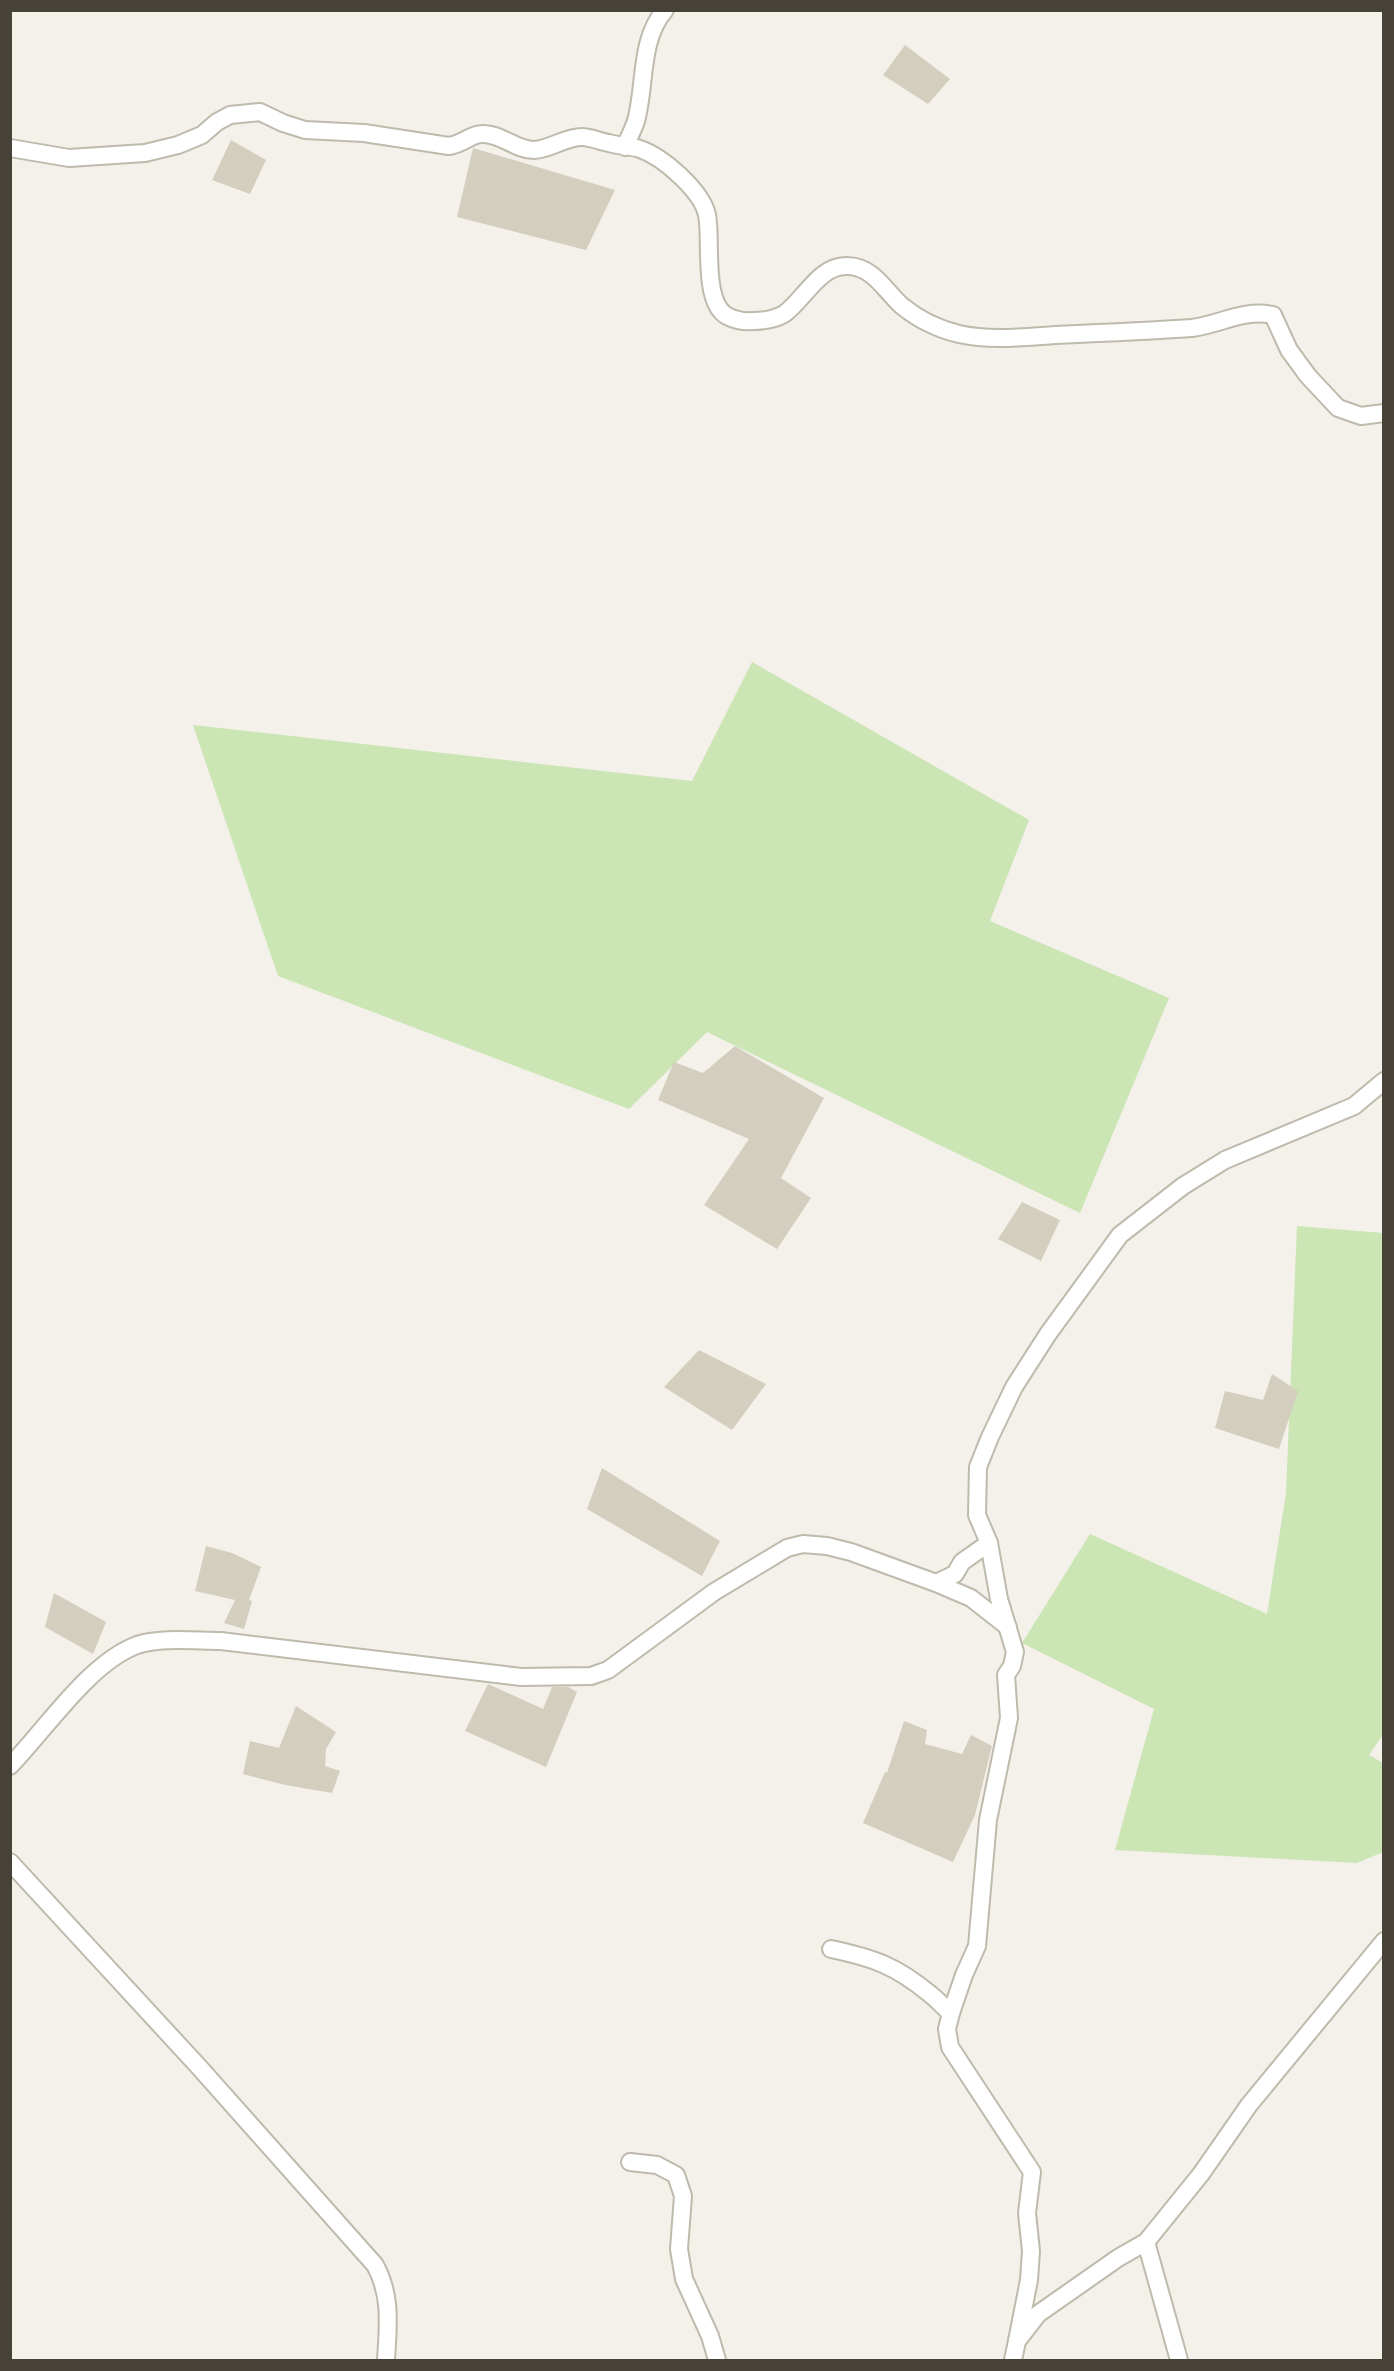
<svg xmlns="http://www.w3.org/2000/svg" width="1394" height="2371" viewBox="0 0 1394 2371" font-family="'Public Sans',sans-serif">
<style>
.green{fill:#cbe5b5}
.building{fill:#d4cebf}
.lines{fill:none;stroke-linecap:round;stroke-linejoin:round}
.street-casing{stroke:#bebaac;stroke-width:20}
.street{stroke:#fff;stroke-width:16}
</style>
<rect width="100%" height="100%" fill="#f3f1e9"/>
<g class="green">
<path d="M 752,662 L 1029,820 L 990,921 L 1169,998 L 1080,1213 L 707,1032 L 629,1109 L 278,976 L 193,725 L 692,781 Z"/>
<path d="M 1297,1226 L 1383,1233 L 1384,1733 L 1369,1755 L 1383,1763 L 1383,1852 L 1357,1863 L 1115,1850 L 1154,1709 L 1022,1643 L 1090,1534 L 1267,1614 L 1286,1493 Z"/>
</g>
<g class="building">
<path d="M 905,45 L 950,79 L 928,104 L 883,75 Z"/>
<path d="M 231,140 L 266,160 L 250,194 L 212,180 Z"/>
<path d="M 473,148 L 615,190 L 586,250 L 457,217 Z"/>
<path d="M 735,1046 L 824,1098 L 781,1178 L 811,1198 L 777,1249 L 704,1205 L 749,1139 L 658,1100 L 674,1062 L 703,1073 Z"/>
<path d="M 1022,1202 L 1060,1220 L 1041,1261 L 998,1239 Z"/>
<path d="M 699,1350 L 766,1384 L 732,1430 L 664,1387 Z"/>
<path d="M 1272,1374 L 1298,1391 L 1279,1449 L 1215,1428 L 1225,1391 L 1263,1400 Z"/>
<path d="M 602,1468 L 720,1541 L 702,1576 L 587,1509 Z"/>
<path d="M 206,1546 L 232,1553 L 261,1567 L 249,1600 L 252,1601 L 244,1629 L 224,1623 L 235,1600 L 195,1591 Z"/>
<path d="M 54,1593 L 106,1622 L 93,1654 L 45,1627 Z"/>
<path d="M 488,1684 L 543,1709 L 552,1687 L 568,1687 L 577,1692 L 546,1767 L 465,1731 Z"/>
<path d="M 296,1706 L 336,1732 L 326,1749 L 325,1766 L 340,1771 L 332,1793 L 285,1785 L 243,1774 L 250,1741 L 279,1748 Z"/>
<path d="M 904,1721 L 927,1730 L 925,1744 L 962,1754 L 971,1735 L 992,1746 L 975,1815 L 953,1862 L 863,1823 L 885,1772 L 887,1773 Z"/>
</g>
<g class="lines">
<defs>
<g id="street">
<path d="M 625,147 C 628,139 633,130 636,121 C 646,85 639,40 665,10"/>
<path d="M 10,148 L 69,158 L 145,153 L 178,145 L 202,135 L 217,122 L 230,115 L 260,112 L 283,123 L 305,130 L 364,133 L 449,146 C 463,144 471,134 482,134 C 501,133 515,150 534,150 C 551,149 565,137 582,137 C 591,137 601,142 609,143 C 619,146 631,146 640,149 C 663,157 702,191 707,215 C 712,239 702,302 727,316 C 735,320 744,322 753,321 C 763,321 775,319 784,314 C 804,300 820,264 848,266 C 874,267 885,291 902,306 C 918,319 938,329 959,334 C 990,341 1024,337 1055,335 C 1101,333 1147,331 1192,328 C 1222,324 1242,309 1273,315 L 1289,350 L 1308,376 L 1338,408 L 1361,416 L 1384,413"/>
<path d="M 936,1583 L 955,1574 L 962,1562 L 989,1543"/>
<path d="M 10,1766 C 46,1729 89,1663 137,1645 C 160,1637 196,1641 221,1641 L 521,1677 L 591,1676 L 608,1670 L 714,1592 L 787,1548 L 803,1544 L 827,1546 L 851,1552 L 936,1583 L 971,1598 L 1008,1627"/>
<path d="M 10,1862 L 199,2067 L 375,2265 C 392,2296 388,2326 386,2360"/>
<path d="M 831,1949 C 874,1958 896,1966 930,1994 C 938,2000 943,2007 951,2013"/>
<path d="M 630,2162 L 657,2165 L 676,2175 L 683,2196 L 679,2249 L 684,2279 L 710,2336 L 717,2360"/>
<path d="M 1146,2242 L 1179,2360"/>
<path d="M 1017,2341 L 1029,2280 L 1031,2251 L 1027,2213 L 1032,2172 L 950,2047 L 947,2029 L 951,2013 L 964,1975 L 977,1946 L 988,1820 L 1009,1718 L 1006,1675 L 1012,1666 L 1015,1652 L 999,1599 L 989,1543 L 977,1515 L 978,1467 L 990,1437 L 1014,1387 L 1048,1334 L 1120,1235 L 1183,1186 L 1225,1160 L 1354,1106 L 1384,1081"/>
<path d="M 1013,2360 L 1017,2341 L 1038,2314 L 1118,2258 L 1146,2242 L 1201,2174 L 1249,2105 L 1384,1941"/>
</g>
</defs>
<use href="#street" class="street-casing"/>
<use href="#street" class="street"/>
</g>
<rect width="1394" height="2371" fill="none" stroke="#474238" stroke-width="24"/>
</svg>
